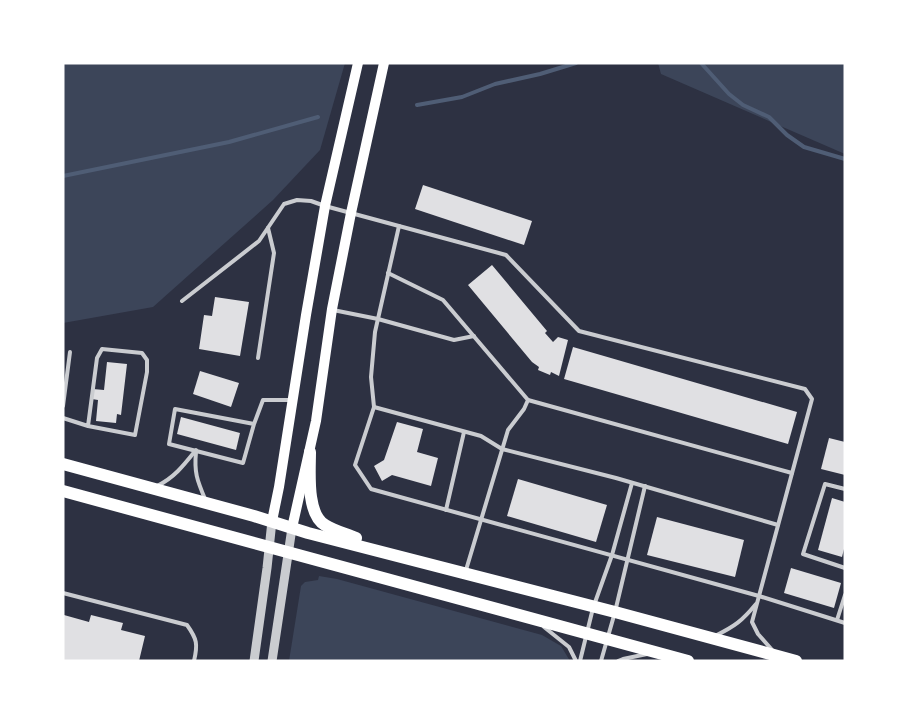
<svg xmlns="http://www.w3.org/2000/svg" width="908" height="724" viewBox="0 0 908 724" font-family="'Fira Sans Condensed',sans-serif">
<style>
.green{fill:#3c4559}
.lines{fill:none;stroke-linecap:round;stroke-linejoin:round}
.stream{stroke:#4f5d75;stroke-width:4}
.building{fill:#e0e0e3}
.service{stroke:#caccd0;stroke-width:4}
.tertiary{stroke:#caccd0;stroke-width:9}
.secondary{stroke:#fff;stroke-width:10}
.primary{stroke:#fff;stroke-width:12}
</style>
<rect width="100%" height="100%" fill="#2d3142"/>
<g class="green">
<path d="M 63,63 L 345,63 L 320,150 L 273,200 L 153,307 L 63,323 Z"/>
<path d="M 658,63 L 845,63 L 845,154 L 661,74 Z"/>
<path d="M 319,576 L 337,579 L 542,635 L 561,646 L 570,661 L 289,661 L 301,586 L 305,582 L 318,580 Z"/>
</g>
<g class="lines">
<g class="stream">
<path d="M 701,63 L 729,94 L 743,105 L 769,117 L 787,135 L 804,147 L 845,159"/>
<path d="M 417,105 L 462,97 L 495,84 L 540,74 L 576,63"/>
<path d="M 63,176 L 229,142 L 318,117"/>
</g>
</g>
<g class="building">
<path d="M 423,185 L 532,221 L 524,245 L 415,209 Z"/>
<path d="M 492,265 L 547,331 L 545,333 L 553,342 L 558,337 L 568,340 L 559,376 L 551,372 L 550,375 L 538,370 L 539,367 L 532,362 L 468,285 Z"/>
<path d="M 215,297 L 249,302 L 240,356 L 199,349 L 204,315 L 212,316 Z"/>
<path d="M 573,347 L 797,412 L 788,444 L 564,379 Z"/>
<path d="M 107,362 L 127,364 L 121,415 L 117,414 L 116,423 L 96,421 L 98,400 L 92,399 L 93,389 L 104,390 Z"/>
<path d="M 200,371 L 239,383 L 231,407 L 193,394 Z"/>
<path d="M 181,417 L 240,433 L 236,450 L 177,434 Z"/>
<path d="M 397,422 L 423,429 L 417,452 L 438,458 L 431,486 L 392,475 L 382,481 L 374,466 L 384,460 Z"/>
<path d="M 829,438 L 845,442 L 845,475 L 821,469 Z"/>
<path d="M 518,479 L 607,505 L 596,542 L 507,516 Z"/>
<path d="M 832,498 L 845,502 L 845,545 L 842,557 L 818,550 Z"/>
<path d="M 657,517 L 744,540 L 735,577 L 647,555 Z"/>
<path d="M 791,568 L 841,583 L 834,608 L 784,593 Z"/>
<path d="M 64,615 L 89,622 L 91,615 L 123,623 L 121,630 L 145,636 L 139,661 L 63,661 Z"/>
</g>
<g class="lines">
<g class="service">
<path d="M 399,226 L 375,332 L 371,377 L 374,407 L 355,465 L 371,489 L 759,596 L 845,623"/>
<path d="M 388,273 L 443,300 L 528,400 L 524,409 L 508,430 L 466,570"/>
<path d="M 182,301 L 259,241 L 284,204 L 297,200 L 311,201 L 325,206 L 506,255 L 579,331 L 805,389 L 812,399 L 752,622 L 758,634 L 773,651"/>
<path d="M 333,310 L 378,319 L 454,340 L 474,336"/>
<path d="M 258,358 L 274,253 L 268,228"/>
<path d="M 528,400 L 792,473"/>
<path d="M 63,406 L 70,352"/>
<path d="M 374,407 L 481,436 L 502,449 L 616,478 L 778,525"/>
<path d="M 63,418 L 88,426 L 135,435 L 147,372 L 147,360 L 142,353 L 102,349 L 97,358 L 88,426"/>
<path d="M 254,424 L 243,463 L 169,444 L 175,409 L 254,424 L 263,400 L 291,400"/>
<path d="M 196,452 C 194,472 197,480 205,499"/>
<path d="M 157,486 C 174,478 184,465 196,450"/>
<path d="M 845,489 L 825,484 L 803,554 L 845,568"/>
<path d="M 446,510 L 464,432"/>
<path d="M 63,593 L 187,625 C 197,639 198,644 194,661"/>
<path d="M 837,620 L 845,595"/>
<path d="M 544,627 L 569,647 L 576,661"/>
<path d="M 715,636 C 735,626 742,621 756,604"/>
<path d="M 580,661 L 593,608 L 612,555 L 632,483"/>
<path d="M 601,661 L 615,612 L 645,486"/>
<path d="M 618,661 L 623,659 L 647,654"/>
</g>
<g class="tertiary">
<path d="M 254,661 L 267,568 L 272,521"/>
<path d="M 272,661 L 292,528"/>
</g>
<g class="secondary">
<path d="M 272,521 L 279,487 L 306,315 L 325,206 L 358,63"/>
<path d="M 292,528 L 316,421 L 332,309 L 351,213 L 384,63"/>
</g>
<g class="primary">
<path d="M 310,452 C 310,471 306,514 325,525 C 334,531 347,534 356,538"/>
<path d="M 63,464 L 254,516 L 308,533 L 615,612 L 796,661"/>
<path d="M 63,491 L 688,661"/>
</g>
</g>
<rect width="908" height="724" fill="none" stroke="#ffffff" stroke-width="129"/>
</svg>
